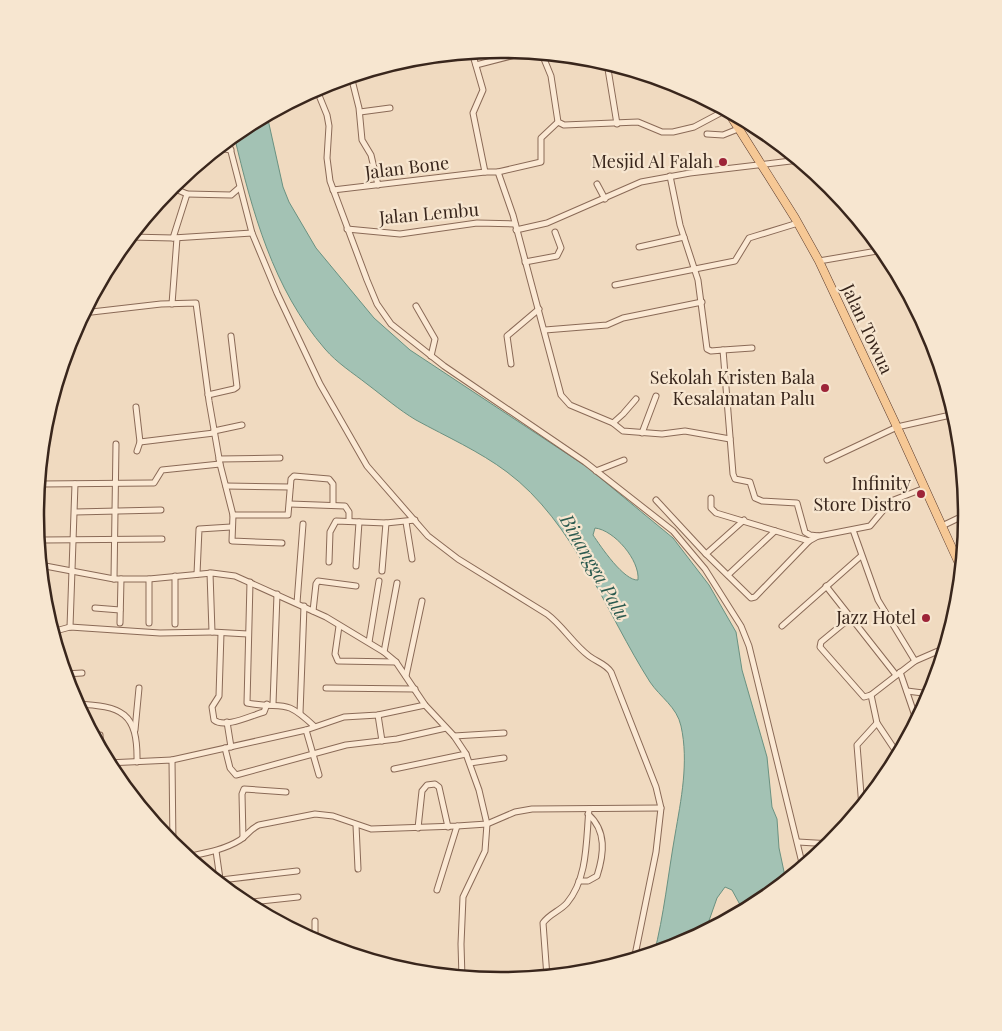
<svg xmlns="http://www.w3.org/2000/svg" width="1002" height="1031" viewBox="0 0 1002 1031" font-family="'Playfair Display',serif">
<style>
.water{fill:#a3c2b4;stroke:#6a9181;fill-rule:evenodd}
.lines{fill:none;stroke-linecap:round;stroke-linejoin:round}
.minor-casing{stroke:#8a6a57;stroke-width:7}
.primary-casing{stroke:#58392c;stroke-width:9}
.minor{stroke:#fbe9d4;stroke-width:5}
.primary{stroke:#f6c895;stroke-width:8}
.poi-dot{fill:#9d2438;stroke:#f7e6d0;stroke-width:2}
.labels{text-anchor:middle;stroke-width:4.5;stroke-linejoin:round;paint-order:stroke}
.poi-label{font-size:18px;fill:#39261c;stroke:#f7e6d0;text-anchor:end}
.street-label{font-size:18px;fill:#39261c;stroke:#f7e6d0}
.water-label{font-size:19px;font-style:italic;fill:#2b5a4f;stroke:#f7e6d0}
.rim{fill:none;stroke:#39261c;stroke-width:2.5}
</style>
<rect width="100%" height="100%" fill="#f0dac0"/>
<path class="water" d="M 267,115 L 283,187 L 289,202 L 316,248 L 374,318 L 410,350 L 587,467 L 673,538 L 709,585 L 736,632 L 742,670 L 767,757 L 772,807 L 777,819 L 779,848 L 786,881 L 760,903 L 744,912 L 732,890 L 725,887 L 717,898 L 705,932 L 679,946 L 654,954 C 664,915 668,875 675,835 C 681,800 689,762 681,726 C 677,707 660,697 650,682 C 606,613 574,522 507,472 C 479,451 447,437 416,420 C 399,410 383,396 367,384 C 353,373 337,363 325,349 C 273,289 252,211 234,135 ZM 595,528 C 614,530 640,560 638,580 C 624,581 601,547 593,535 Z"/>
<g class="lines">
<defs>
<g id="minor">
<path d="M 542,54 L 551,76 L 558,122 L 564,125 L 638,122 L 662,132 L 673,132 L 694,127 L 726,110"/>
<path d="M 607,63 L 617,124"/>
<path d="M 476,65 L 515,55 L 542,54"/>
<path d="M 351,76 L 359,108 L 362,140 L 371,155 L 378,185"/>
<path d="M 316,88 L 327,115 L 329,126 L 327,158 L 330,181 L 367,280 L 377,304 L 391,324 L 444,366 L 585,462 L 673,531 L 705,569 L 741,626 L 749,646 L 803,867"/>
<path d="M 360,112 L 390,108"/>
<path d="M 707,134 L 723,135 L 738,129"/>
<path d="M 228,140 L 252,233 L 277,293 L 320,384 L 367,466 L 428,536 L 458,559 L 547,614 C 563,626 573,644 589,656 C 597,662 606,664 611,672 L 656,787 L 661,808 L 656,852 L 634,960"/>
<path d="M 218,148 L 231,150"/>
<path d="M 485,172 L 498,172 L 513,215 L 561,395 L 570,405 L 613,423 L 623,431 L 662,434 L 685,431 L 730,439"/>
<path d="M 498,172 L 541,162 L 541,138 L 558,122"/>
<path d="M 670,176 L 680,225 L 698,280 L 707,349 L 711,351 L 723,350 L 733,474 L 735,479 L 750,482 L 755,498 L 762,501 L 797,503 L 805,532 L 810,535 L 819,536 L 870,526 L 891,501 L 925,488"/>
<path d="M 597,184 L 605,199"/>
<path d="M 171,187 L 187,194 L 173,238"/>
<path d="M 333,190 L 485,172 L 473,113 L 483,90 L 472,52"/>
<path d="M 187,194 L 231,195 L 239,188"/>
<path d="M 347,229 L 400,234 L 477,223 L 515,224"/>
<path d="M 516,230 L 547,223 L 641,182 L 690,173 L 799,160"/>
<path d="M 130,237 L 173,238 L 252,233"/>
<path d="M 639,247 L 684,237"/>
<path d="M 819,261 L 883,250"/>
<path d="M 525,262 L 557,256 L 561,248 L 555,232"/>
<path d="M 615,285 L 735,261 L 749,238 L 798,223"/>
<path d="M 172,304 L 177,238"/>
<path d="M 416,306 L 435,339 L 431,356"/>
<path d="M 83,313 L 161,304 L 196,303 L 209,401 L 220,464 L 233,515 L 232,541 L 282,543"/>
<path d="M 545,330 L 607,325 L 623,318 L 702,302"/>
<path d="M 723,350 L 752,348"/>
<path d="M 511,364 L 507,336 L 539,309"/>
<path d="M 208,395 L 234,389 L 237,387 L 231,336"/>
<path d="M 136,407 L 140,442 L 214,433"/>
<path d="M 613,423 L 623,414 L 636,399"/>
<path d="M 214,431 L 242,425"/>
<path d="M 642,433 L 656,396"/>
<path d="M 137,451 L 140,442"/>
<path d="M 219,459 L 280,458"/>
<path d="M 827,460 L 897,427 L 955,414"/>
<path d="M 596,471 L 624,460"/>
<path d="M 42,484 L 151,483 L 154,483 L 162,470 L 220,464"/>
<path d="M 226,486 L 290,487"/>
<path d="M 711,498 L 711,508 L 716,513 L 809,541"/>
<path d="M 656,500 L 706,554"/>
<path d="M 290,504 L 345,506 L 349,512 L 349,521"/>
<path d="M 75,512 L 161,510"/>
<path d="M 233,515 L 288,515 L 291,479 L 294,476 L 329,479 L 333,484 L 333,504"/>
<path d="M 744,520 L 706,554 L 751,598 L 755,597 L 809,541 L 818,536"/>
<path d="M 406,522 L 412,559"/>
<path d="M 942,526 L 967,514"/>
<path d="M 853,530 L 878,600 L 915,661"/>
<path d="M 44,540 L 162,539"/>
<path d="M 329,562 L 330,532 L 336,521 L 386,523 L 415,520"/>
<path d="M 40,565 L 114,579 L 149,579 L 212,573 L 235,576 L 326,617 L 384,652 L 396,662 L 425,705 L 454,736 L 466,754 L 479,790 L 487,824 L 485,851 L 463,897 L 461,944 L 462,978"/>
<path d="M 356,566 L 359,522"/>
<path d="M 382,571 L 386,523"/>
<path d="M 210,573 L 212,632 L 248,634"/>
<path d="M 197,574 L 199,529 L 231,527"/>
<path d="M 728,575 L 775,531"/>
<path d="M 114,579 L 116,444"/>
<path d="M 250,582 L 247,703 C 284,710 282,696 314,726"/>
<path d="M 826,586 L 896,675"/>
<path d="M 297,603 L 303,524"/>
<path d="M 95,608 L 120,610"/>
<path d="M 313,611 L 316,584 L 318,581 L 356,586"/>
<path d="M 850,618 L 821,642 L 820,647 L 864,697 L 871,695 L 915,661 L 945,648"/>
<path d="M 120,623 L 121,579"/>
<path d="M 149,623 L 149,579"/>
<path d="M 175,624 L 175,576"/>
<path d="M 339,626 L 335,654 L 338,661 L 396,662"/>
<path d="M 782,626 L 861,556"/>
<path d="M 70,627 L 75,484"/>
<path d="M 52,632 L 70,627 L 160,633 L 212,632"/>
<path d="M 221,633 L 219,696 L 212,707 L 214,720 C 225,729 252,715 264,712 L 267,704"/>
<path d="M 369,642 L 379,581"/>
<path d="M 384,652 L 397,583"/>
<path d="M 900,672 L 915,716"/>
<path d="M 65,674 L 82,673"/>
<path d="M 406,676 L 422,601"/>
<path d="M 326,688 L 415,689"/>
<path d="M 907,691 L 931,694"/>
<path d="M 871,695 L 877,723 L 899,756"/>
<path d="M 76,704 C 122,706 138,712 137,762"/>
<path d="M 273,704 L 277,594"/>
<path d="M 300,713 L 304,606"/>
<path d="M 378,715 L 382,741"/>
<path d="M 227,722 L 231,747"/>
<path d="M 135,730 L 139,688"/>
<path d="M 306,730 L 319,775"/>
<path d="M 100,735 L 101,751"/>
<path d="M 454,736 L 504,733"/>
<path d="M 225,748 L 230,768 L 236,775 L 346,745 L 397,739 L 446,728"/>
<path d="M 172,760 L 306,730 L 344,717 L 378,715 L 425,705"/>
<path d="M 107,763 L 172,760 L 173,846"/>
<path d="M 470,763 L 504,758"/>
<path d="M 394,769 L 466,754"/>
<path d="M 862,807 L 857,745 L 877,723"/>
<path d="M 356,825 L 358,869"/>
<path d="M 418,828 L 422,791 L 427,785 L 435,784 L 439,787 L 448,827"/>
<path d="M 243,838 L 242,794 L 244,789 L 286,792"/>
<path d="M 798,842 L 832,844"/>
<path d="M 216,851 L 221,886"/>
<path d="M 822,852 L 823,843"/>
<path d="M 186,857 C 205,853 224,850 240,840 C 248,835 250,829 259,825 L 315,814 L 333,816 L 371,829 L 457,826 L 487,824 L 515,812 L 532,809 L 661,808"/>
<path d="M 221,880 L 297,871"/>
<path d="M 579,881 L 588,881 L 597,876 C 604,854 607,831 588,814"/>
<path d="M 437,890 L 457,826"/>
<path d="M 242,903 L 298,897"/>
<path d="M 315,921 L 315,942"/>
<path d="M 547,977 L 543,923 C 549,914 560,911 567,903 C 588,878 586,840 589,809"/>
</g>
<path id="primary" d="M 727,110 L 795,218 L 819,261 L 897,427 L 962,570"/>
</defs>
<use href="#minor" class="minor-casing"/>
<use href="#primary" class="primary-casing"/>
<use href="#minor" class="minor"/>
<use href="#primary" class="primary"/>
</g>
<g class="poi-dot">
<circle cx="723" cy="162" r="5"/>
<circle cx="825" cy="388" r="5"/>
<circle cx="921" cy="494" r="5"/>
<circle cx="926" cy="618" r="5"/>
</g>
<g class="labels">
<g class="poi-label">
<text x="713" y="168">Mesjid Al Falah</text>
<text x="815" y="384">Sekolah Kristen Bala<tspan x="815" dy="21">Kesalamatan Palu</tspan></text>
<text x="911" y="490">Infinity<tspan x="911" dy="21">Store Distro</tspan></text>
<text x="916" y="624">Jazz Hotel</text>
</g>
<g class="street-label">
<text transform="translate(407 168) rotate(-7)" y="6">Jalan Bone</text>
<text transform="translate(429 214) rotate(-5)" y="6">Jalan Lembu</text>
<text transform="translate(867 329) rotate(65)" y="6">Jalan Towua</text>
</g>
<g class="water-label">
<text transform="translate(595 567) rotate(60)" y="7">Binangga Palu</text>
</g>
</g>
<path d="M0 0H1002V1031H0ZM44 515a457 457 0 1 1 914 0a457 457 0 1 1-914 0Z" fill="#f7e6d0" fill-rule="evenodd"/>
<path class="rim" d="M44 515a457 457 0 1 1 914 0a457 457 0 1 1-914 0Z"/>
</svg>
